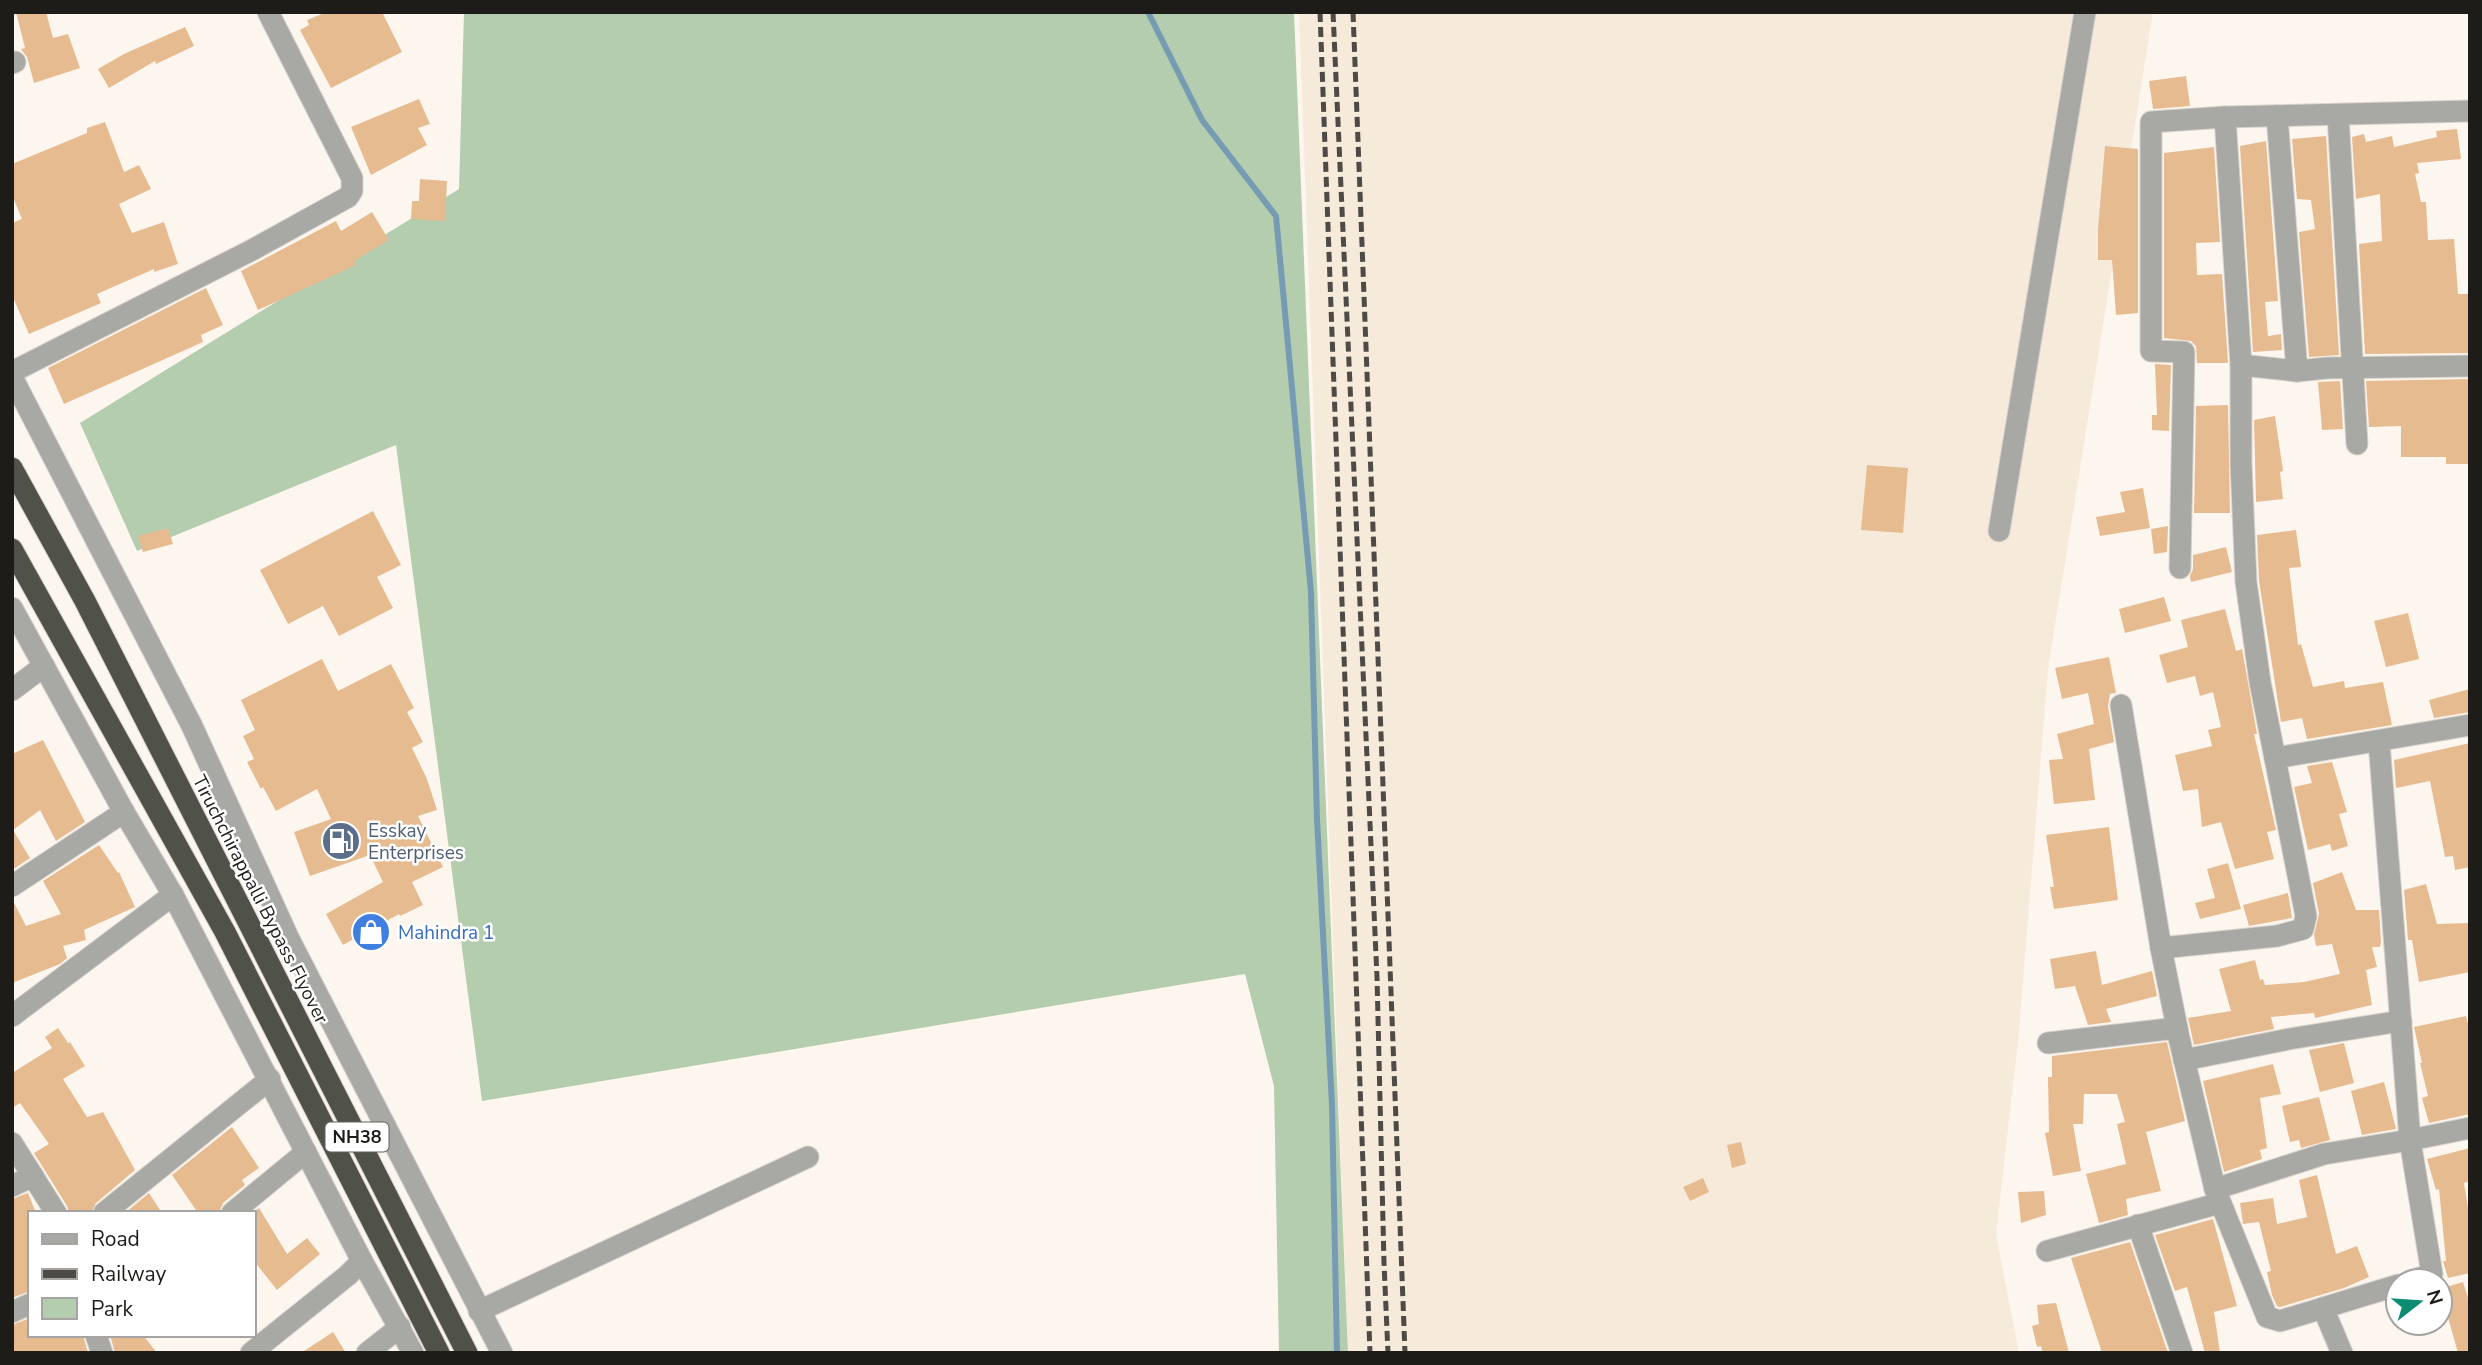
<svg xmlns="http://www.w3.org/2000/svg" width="2482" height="1365" viewBox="0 0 2482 1365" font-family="'Nunito Sans',sans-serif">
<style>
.built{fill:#f6eadb}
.green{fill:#b4cdae}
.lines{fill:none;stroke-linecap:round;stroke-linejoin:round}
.stream{stroke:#769cb4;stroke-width:6}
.building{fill:#e7bb90}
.minor-casing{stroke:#d9d3cc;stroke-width:23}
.highway-casing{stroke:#d9d3cc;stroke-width:23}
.minor{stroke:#a8a9a4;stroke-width:21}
.highway{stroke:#505149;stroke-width:21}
.rail{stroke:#4e4b47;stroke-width:5;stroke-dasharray:10 5;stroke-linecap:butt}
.labels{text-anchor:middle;stroke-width:5;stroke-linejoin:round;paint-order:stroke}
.shield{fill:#fff;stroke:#62605e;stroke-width:2}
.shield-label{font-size:18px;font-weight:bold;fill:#1e1c19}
.service-label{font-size:19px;fill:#4e5e75;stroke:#fff;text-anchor:start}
.street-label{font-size:19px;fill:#1e1c19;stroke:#fff}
.shop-label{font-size:19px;fill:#366cbe;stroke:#fff;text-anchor:start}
</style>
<rect width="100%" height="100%" fill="#fdf6ee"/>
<path class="built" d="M 1299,12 L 2153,12 L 2048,669 L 2019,1032 L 1996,1235 L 2019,1353 L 1348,1353 Z"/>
<path class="green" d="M 464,12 L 1294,12 L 1348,1353 L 1279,1353 L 1274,1086 L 1245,974 L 482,1101 L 396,445 L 137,551 L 80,423 L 459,189 Z"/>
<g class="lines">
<path class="stream" d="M 1148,12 L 1202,120 L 1276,216 L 1311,592 L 1317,819 L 1332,1105 L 1337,1353"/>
</g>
<g class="building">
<path d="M 16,12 L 46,12 L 53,38 L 68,34 L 80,68 L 34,83 L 27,57 L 21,49 L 25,48 Z"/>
<path d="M 327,12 L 382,12 L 402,52 L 331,88 L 300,30 L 309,25 L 307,20 Z"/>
<path d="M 185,27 L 194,46 L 156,64 L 155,61 L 109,88 L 98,69 L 124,54 Z"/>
<path d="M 2186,76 L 2190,106 L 2153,109 L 2149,81 Z"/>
<path d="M 419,99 L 430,124 L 418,128 L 427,145 L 371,175 L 351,127 Z"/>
<path d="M 105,122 L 124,172 L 139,165 L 151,189 L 119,204 L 132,233 L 164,222 L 178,264 L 154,272 L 154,269 L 97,294 L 101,303 L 29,334 L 12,295 L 12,223 L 22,219 L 12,195 L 12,164 L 87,133 L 87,128 Z"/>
<path d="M 2457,129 L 2461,159 L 2417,163 L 2419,173 L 2415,174 L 2421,202 L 2426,202 L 2428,240 L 2454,239 L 2458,294 L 2470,294 L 2470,353 L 2365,354 L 2359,244 L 2382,241 L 2380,194 L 2356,199 L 2352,137 L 2364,134 L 2366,142 L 2392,136 L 2394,147 L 2437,137 L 2436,131 Z"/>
<path d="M 2326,136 L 2339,355 L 2309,357 L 2299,232 L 2315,229 L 2311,200 L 2297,199 L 2292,139 Z"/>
<path d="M 2266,141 L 2278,301 L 2265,302 L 2268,336 L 2281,334 L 2282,350 L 2253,352 L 2240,146 Z"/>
<path d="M 2105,146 L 2138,149 L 2138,313 L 2116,315 L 2112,260 L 2098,260 L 2098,229 Z"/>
<path d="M 2214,147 L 2220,242 L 2196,243 L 2197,275 L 2222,274 L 2228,363 L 2197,363 L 2196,346 L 2191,341 L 2164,338 L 2164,153 Z"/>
<path d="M 420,179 L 447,181 L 445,221 L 411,219 L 412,201 L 419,201 Z"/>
<path d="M 372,212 L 389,240 L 354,261 L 356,265 L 258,310 L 241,271 L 336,221 L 341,231 Z"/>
<path d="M 206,288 L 223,325 L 201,335 L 203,342 L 64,404 L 48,368 Z"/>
<path d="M 2155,364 L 2171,365 L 2169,431 L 2152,430 L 2152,415 L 2157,415 Z"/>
<path d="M 2470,379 L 2470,464 L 2446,464 L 2446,457 L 2401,457 L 2401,426 L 2369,427 L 2366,381 Z"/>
<path d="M 2340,381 L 2343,429 L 2322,430 L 2318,382 Z"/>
<path d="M 2228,405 L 2230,513 L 2194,513 L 2196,406 Z"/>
<path d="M 2275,416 L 2283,471 L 2280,472 L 2283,499 L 2256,502 L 2254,420 Z"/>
<path d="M 1867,465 L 1908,468 L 1903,533 L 1861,530 Z"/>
<path d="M 2143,488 L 2150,528 L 2100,536 L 2096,517 L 2125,512 L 2120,492 Z"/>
<path d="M 373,511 L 401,565 L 377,577 L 393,608 L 339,636 L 323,606 L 288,624 L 260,570 Z"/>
<path d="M 2168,526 L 2167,552 L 2154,554 L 2151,529 Z"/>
<path d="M 168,528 L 173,544 L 143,552 L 138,536 Z"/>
<path d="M 2296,530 L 2301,567 L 2289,568 L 2298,645 L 2301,644 L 2313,687 L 2344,681 L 2345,688 L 2383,682 L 2392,725 L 2307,739 L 2302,718 L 2281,722 L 2259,581 L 2257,535 Z"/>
<path d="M 2226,547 L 2232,572 L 2191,582 L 2190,576 L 2193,569 L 2193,555 Z"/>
<path d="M 2164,597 L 2171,621 L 2125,633 L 2119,609 Z"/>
<path d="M 2225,609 L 2236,651 L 2242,649 L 2257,734 L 2254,734 L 2276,830 L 2267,832 L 2274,859 L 2235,869 L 2221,822 L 2202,827 L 2198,789 L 2183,791 L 2175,755 L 2212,746 L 2208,730 L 2221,727 L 2213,692 L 2200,696 L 2195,676 L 2167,683 L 2159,655 L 2188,647 L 2181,620 Z"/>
<path d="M 2408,613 L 2419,659 L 2386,667 L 2374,621 Z"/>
<path d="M 2109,657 L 2116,693 L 2110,694 L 2108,706 L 2114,742 L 2089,749 L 2095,800 L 2054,804 L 2049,760 L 2063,759 L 2057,734 L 2094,724 L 2088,693 L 2062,699 L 2055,668 Z"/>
<path d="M 322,659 L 338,691 L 391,664 L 414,708 L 407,712 L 423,742 L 412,748 L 427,779 L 437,810 L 418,816 L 443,867 L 412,882 L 423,905 L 400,916 L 399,914 L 343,945 L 326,914 L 383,882 L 370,855 L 310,876 L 294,832 L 331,819 L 317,789 L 276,811 L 263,787 L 261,789 L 247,762 L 254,759 L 243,736 L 255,730 L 241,700 Z"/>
<path d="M 2470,689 L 2470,712 L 2434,718 L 2429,700 Z"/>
<path d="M 43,740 L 85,822 L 56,841 L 40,810 L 13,830 L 30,858 L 12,870 L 12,754 Z"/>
<path d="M 2470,743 L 2470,867 L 2455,870 L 2453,856 L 2445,857 L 2430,781 L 2396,788 L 2394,760 Z"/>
<path d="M 2332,762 L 2347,812 L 2339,814 L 2348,846 L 2332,851 L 2330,844 L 2308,850 L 2294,787 L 2312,783 L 2307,766 Z"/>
<path d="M 2109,827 L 2118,900 L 2054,909 L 2050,887 L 2054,887 L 2046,835 Z"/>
<path d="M 99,845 L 118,873 L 119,872 L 135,907 L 84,930 L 86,940 L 63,946 L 67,958 L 60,964 L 12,983 L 12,899 L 26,926 L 61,914 L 43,881 Z"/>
<path d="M 2228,863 L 2241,909 L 2200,919 L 2195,903 L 2215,898 L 2207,869 Z"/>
<path d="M 2342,872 L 2356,910 L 2379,910 L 2381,942 L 2380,947 L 2372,947 L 2377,967 L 2366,970 L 2372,1005 L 2315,1018 L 2314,1013 L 2271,1017 L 2274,1029 L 2194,1045 L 2188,1018 L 2231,1011 L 2219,969 L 2255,960 L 2260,980 L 2263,979 L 2265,985 L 2304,982 L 2340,974 L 2332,944 L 2316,946 L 2314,935 L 2319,914 L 2313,883 Z"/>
<path d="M 2426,884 L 2437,924 L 2470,923 L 2470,972 L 2419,982 L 2412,940 L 2408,940 L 2404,890 Z"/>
<path d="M 2288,893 L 2292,918 L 2249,926 L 2243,905 Z"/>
<path d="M 2096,951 L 2102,985 L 2152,971 L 2157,996 L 2106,1009 L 2111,1022 L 2088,1025 L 2075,986 L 2055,989 L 2050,959 Z"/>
<path d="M 2466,1016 L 2470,1032 L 2470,1114 L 2429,1123 L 2422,1098 L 2428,1096 L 2420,1063 L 2422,1063 L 2414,1027 Z"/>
<path d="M 58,1028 L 68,1043 L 70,1042 L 85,1066 L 63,1079 L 87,1117 L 103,1112 L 135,1170 L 96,1203 L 91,1213 L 69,1213 L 67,1206 L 34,1153 L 49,1144 L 20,1103 L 12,1108 L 12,1073 L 52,1048 L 45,1037 Z"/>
<path d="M 2167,1042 L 2185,1121 L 2146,1132 L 2161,1191 L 2126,1199 L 2128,1215 L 2099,1223 L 2086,1174 L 2126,1164 L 2117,1124 L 2125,1122 L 2117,1094 L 2084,1094 L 2083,1124 L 2073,1124 L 2081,1171 L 2053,1176 L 2045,1133 L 2049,1132 L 2048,1077 L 2052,1077 L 2052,1056 Z"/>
<path d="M 2344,1043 L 2354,1083 L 2320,1092 L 2309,1050 Z"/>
<path d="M 2273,1064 L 2281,1094 L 2260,1098 L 2267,1148 L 2260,1150 L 2262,1159 L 2224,1172 L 2203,1081 Z"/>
<path d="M 2384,1082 L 2396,1129 L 2362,1135 L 2351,1091 Z"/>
<path d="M 2319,1097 L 2330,1140 L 2301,1148 L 2299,1140 L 2290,1142 L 2282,1106 Z"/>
<path d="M 232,1127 L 259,1168 L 242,1180 L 245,1185 L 223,1203 L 219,1213 L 198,1213 L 172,1175 Z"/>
<path d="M 1741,1142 L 1746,1164 L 1732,1168 L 1727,1145 Z"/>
<path d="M 2470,1148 L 2470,1181 L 2464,1183 L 2470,1221 L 2470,1273 L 2448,1278 L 2443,1261 L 2446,1261 L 2439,1189 L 2436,1190 L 2427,1159 Z"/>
<path d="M 2317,1175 L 2336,1254 L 2357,1246 L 2369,1277 L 2344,1288 L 2280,1307 L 2277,1306 L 2272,1295 L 2267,1272 L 2271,1271 L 2259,1222 L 2243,1224 L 2240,1203 L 2273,1198 L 2277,1224 L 2307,1217 L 2299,1180 Z"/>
<path d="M 1703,1178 L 1709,1192 L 1690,1201 L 1683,1187 Z"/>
<path d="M 2044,1191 L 2046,1215 L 2021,1223 L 2018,1192 Z"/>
<path d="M 28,1193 L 36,1213 L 30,1213 L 30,1291 L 12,1298 L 12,1199 Z"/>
<path d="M 149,1193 L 162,1213 L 125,1213 Z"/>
<path d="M 259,1208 L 287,1254 L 307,1238 L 320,1254 L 277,1290 L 254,1261 L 253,1213 Z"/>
<path d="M 2213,1219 L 2237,1306 L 2214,1312 L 2220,1353 L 2205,1353 L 2187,1287 L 2175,1291 L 2155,1235 Z"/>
<path d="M 2130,1242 L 2168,1353 L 2102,1353 L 2071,1258 Z"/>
<path d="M 2463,1282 L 2470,1304 L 2470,1353 L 2458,1353 L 2440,1289 Z"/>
<path d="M 2056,1303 L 2069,1353 L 2043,1353 L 2041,1346 L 2037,1347 L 2032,1326 L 2039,1324 L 2037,1305 Z"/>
<path d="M 30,1318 L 30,1335 L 83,1335 L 88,1353 L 12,1353 L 12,1325 Z"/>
<path d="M 333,1332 L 346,1353 L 301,1353 Z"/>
<path d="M 110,1335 L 143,1335 L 157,1353 L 115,1353 Z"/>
</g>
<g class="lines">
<defs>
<g id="minor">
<path d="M 12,63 L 15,62"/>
<path d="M 2338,115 L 2357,444"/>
<path d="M 2277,116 L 2297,371"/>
<path d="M 2241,365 L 2297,371 L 2327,368 L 2470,366"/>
<path d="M 12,372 L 252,250 L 348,197 L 352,191 L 352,178 L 268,12"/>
<path d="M 12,377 L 192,726 L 289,939 L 502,1353"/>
<path d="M 1999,531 L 2085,12"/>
<path d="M 2180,568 L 2184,352 L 2151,351 L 2151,122 L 2225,117"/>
<path d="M 12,608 L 124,812 L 173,895 L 362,1261 L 413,1353"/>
<path d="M 12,690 L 44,666"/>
<path d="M 2121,705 L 2161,948"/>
<path d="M 2275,758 L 2470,725"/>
<path d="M 12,886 L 124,812"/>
<path d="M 12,1016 L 173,895"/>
<path d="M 2048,1043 L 2177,1028"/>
<path d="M 2184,1060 L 2289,1039 L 2401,1021"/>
<path d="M 12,1143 L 56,1213"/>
<path d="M 12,1186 L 33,1176"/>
<path d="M 2215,1189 L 2179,1038 L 2161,948 L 2277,936 L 2303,929 L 2306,916 L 2260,682 L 2246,582 L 2241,463 L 2241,365 L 2225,117 L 2470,111"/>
<path d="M 104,1213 L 270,1079"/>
<path d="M 232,1213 L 306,1152"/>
<path d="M 2138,1225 L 2182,1353"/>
<path d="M 2047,1251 L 2220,1203"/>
<path d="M 2410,1281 L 2432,1274 L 2410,1140 L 2470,1128"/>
<path d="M 2323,1308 L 2280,1321 L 2267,1317 L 2215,1189 L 2324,1154 L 2410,1140 L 2379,742"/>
<path d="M 479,1311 L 808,1157"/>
<path d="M 12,1312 L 30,1304"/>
<path d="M 96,1335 L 102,1353"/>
<path d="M 251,1353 L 348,1275 L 362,1261"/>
<path d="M 367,1353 L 400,1327"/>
<path d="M 2342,1353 L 2323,1308 L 2398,1285"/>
</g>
<g id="highway">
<path d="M 12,468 L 85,601 L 467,1353"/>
<path d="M 12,549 L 225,932 L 439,1353"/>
</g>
</defs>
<use href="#minor" class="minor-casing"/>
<use href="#highway" class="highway-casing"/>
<use href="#minor" class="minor"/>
<use href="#highway" class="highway"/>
<g class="rail">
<path d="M 1320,12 L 1370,1353"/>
<path d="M 1333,12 L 1377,977 L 1384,1263 L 1388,1353"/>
<path d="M 1353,12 L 1405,1353"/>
</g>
</g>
<defs>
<symbol id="fuel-disc" viewBox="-11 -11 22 22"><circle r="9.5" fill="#5c6f8a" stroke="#fff"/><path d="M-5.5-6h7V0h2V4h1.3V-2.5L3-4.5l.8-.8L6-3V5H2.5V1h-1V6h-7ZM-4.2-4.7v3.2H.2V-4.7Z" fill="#fff"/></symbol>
<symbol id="shop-disc" viewBox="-11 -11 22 22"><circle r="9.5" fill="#3f7fe0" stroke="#fff"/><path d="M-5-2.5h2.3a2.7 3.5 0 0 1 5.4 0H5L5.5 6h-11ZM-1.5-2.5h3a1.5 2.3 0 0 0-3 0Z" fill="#fff"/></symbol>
</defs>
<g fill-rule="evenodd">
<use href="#fuel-disc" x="319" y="819" width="44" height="44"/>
<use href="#shop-disc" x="349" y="910" width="44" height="44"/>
</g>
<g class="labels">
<rect class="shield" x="325.5" y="1122.5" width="63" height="29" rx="5"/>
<g class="shield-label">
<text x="357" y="1143">NH38</text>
</g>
<g class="service-label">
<text x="368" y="837">Esskay<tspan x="368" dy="22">Enterprises</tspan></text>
</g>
<g class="street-label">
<text transform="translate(261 899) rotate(63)" y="7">Tiruchchirappalli Bypass Flyover</text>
</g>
<g class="shop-label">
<text x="398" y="939">Mahindra 1</text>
</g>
</g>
<rect width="2482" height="1365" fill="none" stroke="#1e1c19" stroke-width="28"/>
<rect x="28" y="1211" width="228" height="126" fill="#ffffff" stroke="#a5a4a3" stroke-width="2"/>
<rect x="42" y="1234" width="35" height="10" fill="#a8a9a4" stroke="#a5a4a3" stroke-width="2"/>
<text x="91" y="1246" font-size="21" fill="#1e1c19">Road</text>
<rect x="42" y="1269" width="35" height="10" fill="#4e4b47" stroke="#a5a4a3" stroke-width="2"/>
<text x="91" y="1281" font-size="21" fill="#1e1c19">Railway</text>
<rect x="42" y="1298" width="35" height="21" fill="#b4cdae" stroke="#a5a4a3" stroke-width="2"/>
<text x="91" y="1316" font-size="21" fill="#1e1c19">Park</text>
<g transform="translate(2419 1302) rotate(73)"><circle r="33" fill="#ffffff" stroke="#a5a4a3" stroke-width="2"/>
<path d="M0-5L12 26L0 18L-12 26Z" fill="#0c8c71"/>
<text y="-10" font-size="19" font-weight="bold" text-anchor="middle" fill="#1e1c19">N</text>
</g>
</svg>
